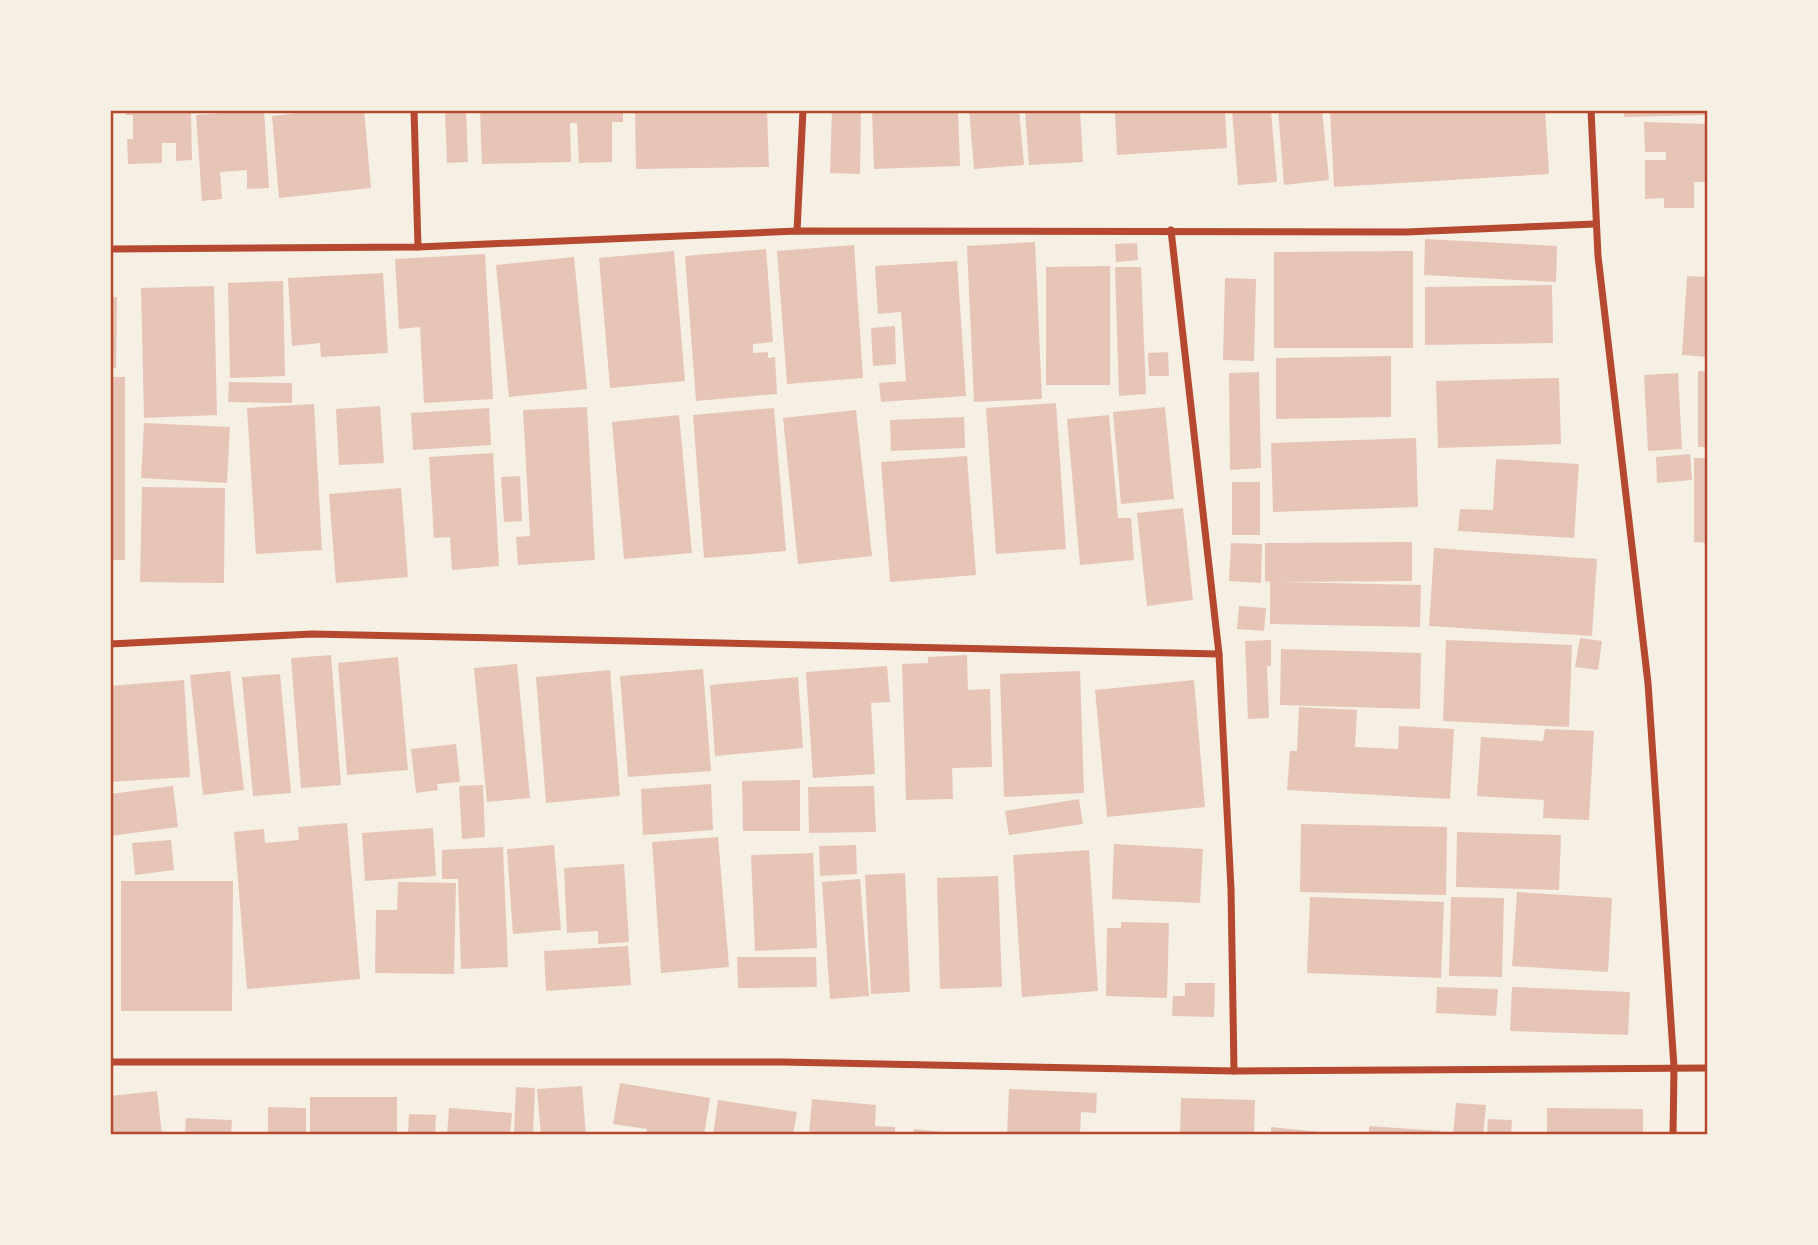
<svg xmlns="http://www.w3.org/2000/svg" width="1818" height="1245" viewBox="0 0 1818 1245" font-family="'DejaVu Sans',sans-serif">
<style>
.building{fill:#e6c5b7}
.lines{fill:none;stroke-linecap:round;stroke-linejoin:round}
.minor{stroke:#b5482f;stroke-width:7}
.neatline{fill:none;stroke:#b5482f;stroke-width:2.5}
</style>
<rect width="100%" height="100%" fill="#f6efe4"/>
<g class="building">
<path d="M 126,110 L 191,112 L 192,160 L 176,161 L 176,143 L 162,143 L 162,163 L 128,164 L 127,139 L 133,139 L 133,115 L 126,115 Z"/>
<path d="M 264,110 L 269,188 L 247,189 L 247,170 L 220,172 L 222,199 L 202,201 L 196,115 Z"/>
<path d="M 325,110 L 364,110 L 371,188 L 279,198 L 272,116 Z"/>
<path d="M 445,110 L 466,110 L 468,162 L 447,163 Z"/>
<path d="M 480,110 L 623,110 L 623,122 L 612,122 L 612,162 L 579,163 L 577,123 L 570,123 L 571,162 L 482,164 Z"/>
<path d="M 635,110 L 767,110 L 769,167 L 636,169 Z"/>
<path d="M 832,110 L 861,110 L 860,174 L 830,173 Z"/>
<path d="M 872,110 L 958,110 L 960,166 L 874,169 Z"/>
<path d="M 969,110 L 1019,110 L 1024,165 L 974,169 Z"/>
<path d="M 1025,110 L 1080,110 L 1083,162 L 1029,165 Z"/>
<path d="M 1145,110 L 1225,110 L 1227,148 L 1117,155 L 1115,113 Z"/>
<path d="M 1232,110 L 1271,110 L 1277,182 L 1238,185 Z"/>
<path d="M 1278,110 L 1322,110 L 1329,180 L 1284,185 Z"/>
<path d="M 1330,110 L 1545,110 L 1549,174 L 1334,187 Z"/>
<path d="M 1624,110 L 1708,110 L 1708,115 L 1624,117 Z"/>
<path d="M 1644,122 L 1708,124 L 1708,182 L 1694,182 L 1694,208 L 1664,208 L 1664,198 L 1645,199 L 1645,160 L 1666,160 L 1666,152 L 1645,152 Z"/>
<path d="M 1425,239 L 1557,246 L 1556,282 L 1424,275 Z"/>
<path d="M 1035,242 L 1042,399 L 974,402 L 967,246 Z"/>
<path d="M 1137,243 L 1138,260 L 1116,262 L 1115,244 Z"/>
<path d="M 854,245 L 863,378 L 787,384 L 777,251 Z"/>
<path d="M 766,249 L 773,342 L 753,344 L 753,353 L 768,352 L 768,358 L 775,357 L 777,394 L 696,401 L 685,256 Z"/>
<path d="M 674,251 L 685,381 L 610,388 L 599,258 Z"/>
<path d="M 1413,251 L 1413,348 L 1274,348 L 1274,252 Z"/>
<path d="M 485,254 L 493,399 L 424,403 L 420,327 L 399,329 L 395,259 Z"/>
<path d="M 574,257 L 587,389 L 509,397 L 496,265 Z"/>
<path d="M 957,261 L 966,396 L 881,402 L 879,383 L 906,381 L 901,312 L 878,314 L 875,266 Z"/>
<path d="M 1110,266 L 1110,385 L 1046,385 L 1046,267 Z"/>
<path d="M 1115,267 L 1141,267 L 1146,394 L 1119,396 Z"/>
<path d="M 383,273 L 388,353 L 321,357 L 320,343 L 292,346 L 288,278 Z"/>
<path d="M 1687,276 L 1708,277 L 1708,357 L 1682,355 Z"/>
<path d="M 1225,278 L 1256,279 L 1254,361 L 1223,360 Z"/>
<path d="M 283,281 L 285,376 L 230,378 L 228,283 Z"/>
<path d="M 1552,285 L 1553,343 L 1425,345 L 1425,287 Z"/>
<path d="M 214,286 L 217,415 L 144,418 L 141,288 Z"/>
<path d="M 110,297 L 117,297 L 116,368 L 110,368 Z"/>
<path d="M 895,326 L 896,364 L 873,366 L 871,328 Z"/>
<path d="M 1168,352 L 1169,376 L 1149,376 L 1148,353 Z"/>
<path d="M 1391,356 L 1391,417 L 1276,419 L 1276,358 Z"/>
<rect x="1698" y="371" width="10" height="76"/>
<path d="M 1259,372 L 1261,468 L 1230,470 L 1229,373 Z"/>
<path d="M 1678,373 L 1682,449 L 1648,451 L 1644,375 Z"/>
<rect x="110" y="377" width="15" height="183"/>
<path d="M 1559,378 L 1561,444 L 1438,448 L 1436,381 Z"/>
<path d="M 229,382 L 292,383 L 292,403 L 228,402 Z"/>
<path d="M 1056,403 L 1066,549 L 996,554 L 986,408 Z"/>
<path d="M 314,404 L 322,550 L 256,554 L 247,408 Z"/>
<path d="M 380,406 L 384,463 L 339,465 L 336,409 Z"/>
<path d="M 587,407 L 595,560 L 518,565 L 516,537 L 530,536 L 523,410 Z"/>
<path d="M 1165,407 L 1174,499 L 1121,504 L 1113,412 Z"/>
<path d="M 489,408 L 491,445 L 413,450 L 411,413 Z"/>
<path d="M 774,408 L 786,551 L 704,558 L 693,415 Z"/>
<path d="M 856,410 L 872,556 L 798,564 L 783,418 Z"/>
<path d="M 679,415 L 692,553 L 624,559 L 612,422 Z"/>
<path d="M 1109,415 L 1118,518 L 1131,518 L 1134,560 L 1080,565 L 1067,419 Z"/>
<path d="M 964,417 L 965,448 L 891,451 L 890,420 Z"/>
<path d="M 144,423 L 230,427 L 227,483 L 141,478 Z"/>
<path d="M 1416,438 L 1418,507 L 1273,512 L 1271,443 Z"/>
<path d="M 493,453 L 499,566 L 452,570 L 450,537 L 434,538 L 429,457 Z"/>
<path d="M 1690,454 L 1692,480 L 1657,483 L 1656,457 Z"/>
<path d="M 967,456 L 976,575 L 890,582 L 881,462 Z"/>
<path d="M 1694,458 L 1708,458 L 1708,543 L 1694,542 Z"/>
<path d="M 1496,459 L 1579,464 L 1574,538 L 1458,531 L 1460,509 L 1493,510 Z"/>
<path d="M 520,476 L 522,521 L 504,522 L 501,477 Z"/>
<rect x="1232" y="482" width="28" height="53"/>
<path d="M 142,487 L 225,488 L 224,583 L 140,582 Z"/>
<path d="M 401,488 L 408,577 L 336,583 L 329,494 Z"/>
<path d="M 1183,508 L 1193,600 L 1147,606 L 1137,513 Z"/>
<path d="M 1412,542 L 1412,581 L 1280,582 L 1421,585 L 1420,627 L 1270,624 L 1270,582 L 1265,581 L 1265,543 Z"/>
<path d="M 1231,543 L 1262,544 L 1261,583 L 1229,581 Z"/>
<path d="M 1434,548 L 1597,559 L 1592,636 L 1429,626 Z"/>
<path d="M 1239,606 L 1266,608 L 1264,631 L 1237,629 Z"/>
<path d="M 1580,638 L 1602,641 L 1598,670 L 1575,667 Z"/>
<path d="M 1271,640 L 1271,666 L 1267,666 L 1269,718 L 1248,719 L 1245,641 Z"/>
<path d="M 1446,640 L 1572,645 L 1569,727 L 1443,721 Z"/>
<path d="M 1281,649 L 1421,653 L 1420,709 L 1280,705 Z"/>
<path d="M 331,655 L 341,785 L 301,788 L 291,658 Z"/>
<path d="M 967,655 L 968,690 L 990,689 L 992,767 L 952,768 L 953,799 L 906,800 L 902,664 L 928,663 L 928,657 Z"/>
<path d="M 398,657 L 408,770 L 347,775 L 338,663 Z"/>
<path d="M 517,664 L 530,798 L 487,802 L 474,668 Z"/>
<path d="M 887,666 L 890,702 L 871,703 L 875,774 L 813,778 L 806,672 Z"/>
<path d="M 703,669 L 711,771 L 628,777 L 620,676 Z"/>
<path d="M 610,670 L 620,796 L 546,803 L 536,677 Z"/>
<path d="M 230,671 L 244,790 L 203,795 L 190,675 Z"/>
<path d="M 1080,671 L 1084,793 L 1004,797 L 1000,674 Z"/>
<path d="M 280,674 L 291,793 L 253,796 L 242,677 Z"/>
<path d="M 798,677 L 803,748 L 715,756 L 710,685 Z"/>
<path d="M 184,680 L 190,777 L 110,782 L 110,686 Z"/>
<path d="M 1194,680 L 1205,807 L 1107,817 L 1095,690 Z"/>
<path d="M 1299,707 L 1357,710 L 1355,747 L 1398,749 L 1399,726 L 1454,729 L 1450,799 L 1287,790 L 1290,751 L 1297,751 Z"/>
<path d="M 1545,729 L 1594,731 L 1589,820 L 1543,818 L 1544,800 L 1477,796 L 1481,737 L 1543,741 Z"/>
<path d="M 456,744 L 460,782 L 437,784 L 438,790 L 416,793 L 411,749 Z"/>
<path d="M 800,780 L 800,831 L 743,831 L 742,781 Z"/>
<path d="M 711,784 L 713,830 L 643,835 L 641,789 Z"/>
<path d="M 483,785 L 485,837 L 462,839 L 459,786 Z"/>
<path d="M 173,786 L 178,827 L 110,836 L 110,794 Z"/>
<path d="M 874,786 L 876,832 L 809,833 L 808,787 Z"/>
<path d="M 1079,799 L 1083,824 L 1009,835 L 1005,811 Z"/>
<path d="M 347,823 L 360,979 L 247,989 L 234,832 L 264,829 L 265,843 L 299,840 L 298,827 Z"/>
<path d="M 1301,824 L 1447,827 L 1446,895 L 1300,892 Z"/>
<path d="M 433,828 L 436,876 L 365,881 L 362,833 Z"/>
<path d="M 1457,832 L 1561,835 L 1559,890 L 1456,887 Z"/>
<path d="M 718,837 L 729,967 L 661,973 L 652,842 Z"/>
<path d="M 171,840 L 174,870 L 135,875 L 132,843 Z"/>
<path d="M 1114,844 L 1203,849 L 1200,903 L 1112,899 Z"/>
<path d="M 554,845 L 561,930 L 513,934 L 507,849 Z"/>
<path d="M 856,845 L 857,874 L 820,876 L 819,846 Z"/>
<path d="M 503,847 L 508,967 L 461,969 L 458,879 L 442,879 L 442,850 Z"/>
<path d="M 1089,850 L 1098,991 L 1022,997 L 1013,855 Z"/>
<path d="M 813,853 L 817,948 L 755,951 L 751,855 Z"/>
<path d="M 624,864 L 629,942 L 598,944 L 598,931 L 567,933 L 564,868 Z"/>
<path d="M 905,873 L 910,992 L 871,994 L 865,875 Z"/>
<path d="M 998,876 L 1002,987 L 940,989 L 937,878 Z"/>
<path d="M 860,879 L 869,996 L 830,999 L 822,882 Z"/>
<path d="M 121,881 L 233,881 L 232,1011 L 121,1011 Z"/>
<path d="M 398,882 L 456,883 L 454,974 L 375,973 L 376,910 L 397,910 Z"/>
<path d="M 1517,892 L 1612,898 L 1608,972 L 1512,966 Z"/>
<path d="M 1310,897 L 1444,902 L 1441,978 L 1307,973 Z"/>
<path d="M 1451,897 L 1504,898 L 1502,977 L 1449,976 Z"/>
<path d="M 1121,922 L 1169,923 L 1167,998 L 1106,996 L 1107,928 L 1121,928 Z"/>
<path d="M 628,946 L 631,985 L 546,991 L 544,951 Z"/>
<path d="M 737,957 L 816,957 L 817,987 L 738,988 Z"/>
<path d="M 1185,983 L 1215,983 L 1214,1017 L 1172,1016 L 1173,996 L 1185,996 Z"/>
<path d="M 1437,987 L 1498,989 L 1496,1016 L 1436,1013 Z"/>
<path d="M 1512,987 L 1630,992 L 1628,1035 L 1510,1031 Z"/>
<path d="M 620,1083 L 710,1098 L 704,1135 L 646,1135 L 647,1129 L 613,1124 Z"/>
<path d="M 582,1086 L 586,1135 L 541,1135 L 537,1089 Z"/>
<path d="M 516,1087 L 535,1088 L 533,1135 L 514,1135 Z"/>
<path d="M 1009,1089 L 1097,1093 L 1096,1113 L 1081,1112 L 1080,1135 L 1007,1135 Z"/>
<path d="M 157,1091 L 162,1135 L 110,1135 L 110,1096 Z"/>
<rect x="310" y="1097" width="87" height="38"/>
<path d="M 1181,1098 L 1255,1100 L 1254,1135 L 1180,1135 Z"/>
<path d="M 812,1099 L 876,1105 L 875,1126 L 895,1127 L 895,1135 L 809,1135 Z"/>
<path d="M 718,1100 L 797,1112 L 793,1135 L 713,1135 Z"/>
<path d="M 1456,1103 L 1486,1105 L 1483,1135 L 1453,1135 Z"/>
<path d="M 268,1107 L 306,1108 L 306,1135 L 268,1135 Z"/>
<path d="M 449,1108 L 512,1113 L 510,1135 L 447,1135 Z"/>
<path d="M 1547,1108 L 1643,1109 L 1643,1135 L 1547,1135 Z"/>
<path d="M 409,1114 L 436,1115 L 435,1135 L 408,1135 Z"/>
<path d="M 186,1118 L 232,1120 L 231,1135 L 185,1135 Z"/>
<path d="M 1488,1119 L 1512,1120 L 1511,1135 L 1487,1135 Z"/>
<path d="M 1369,1126 L 1441,1131 L 1441,1135 L 1369,1135 Z"/>
<path d="M 1271,1127 L 1330,1133 L 1329,1135 L 1271,1135 Z"/>
<path d="M 914,1129 L 954,1133 L 954,1135 L 913,1135 Z"/>
</g>
<g class="lines">
<g class="minor">
<path d="M 414,110 L 418,247"/>
<path d="M 1591,110 L 1598,256 L 1648,683 L 1674,1067 L 1673,1135"/>
<path d="M 1171,230 L 1219,654"/>
<path d="M 797,231 L 803,110"/>
<path d="M 110,249 L 418,247 L 797,231 L 1406,232 L 1595,224"/>
<path d="M 110,644 L 312,634 L 1219,654 L 1231,889 L 1234,1071"/>
<path d="M 110,1062 L 782,1062 L 1234,1071 L 1708,1068"/>
</g>
</g>
<rect width="1818" height="1245" fill="none" stroke="#f6efe4" stroke-width="224"/>
<rect x="112" y="112" width="1594" height="1021" class="neatline"/>
</svg>
